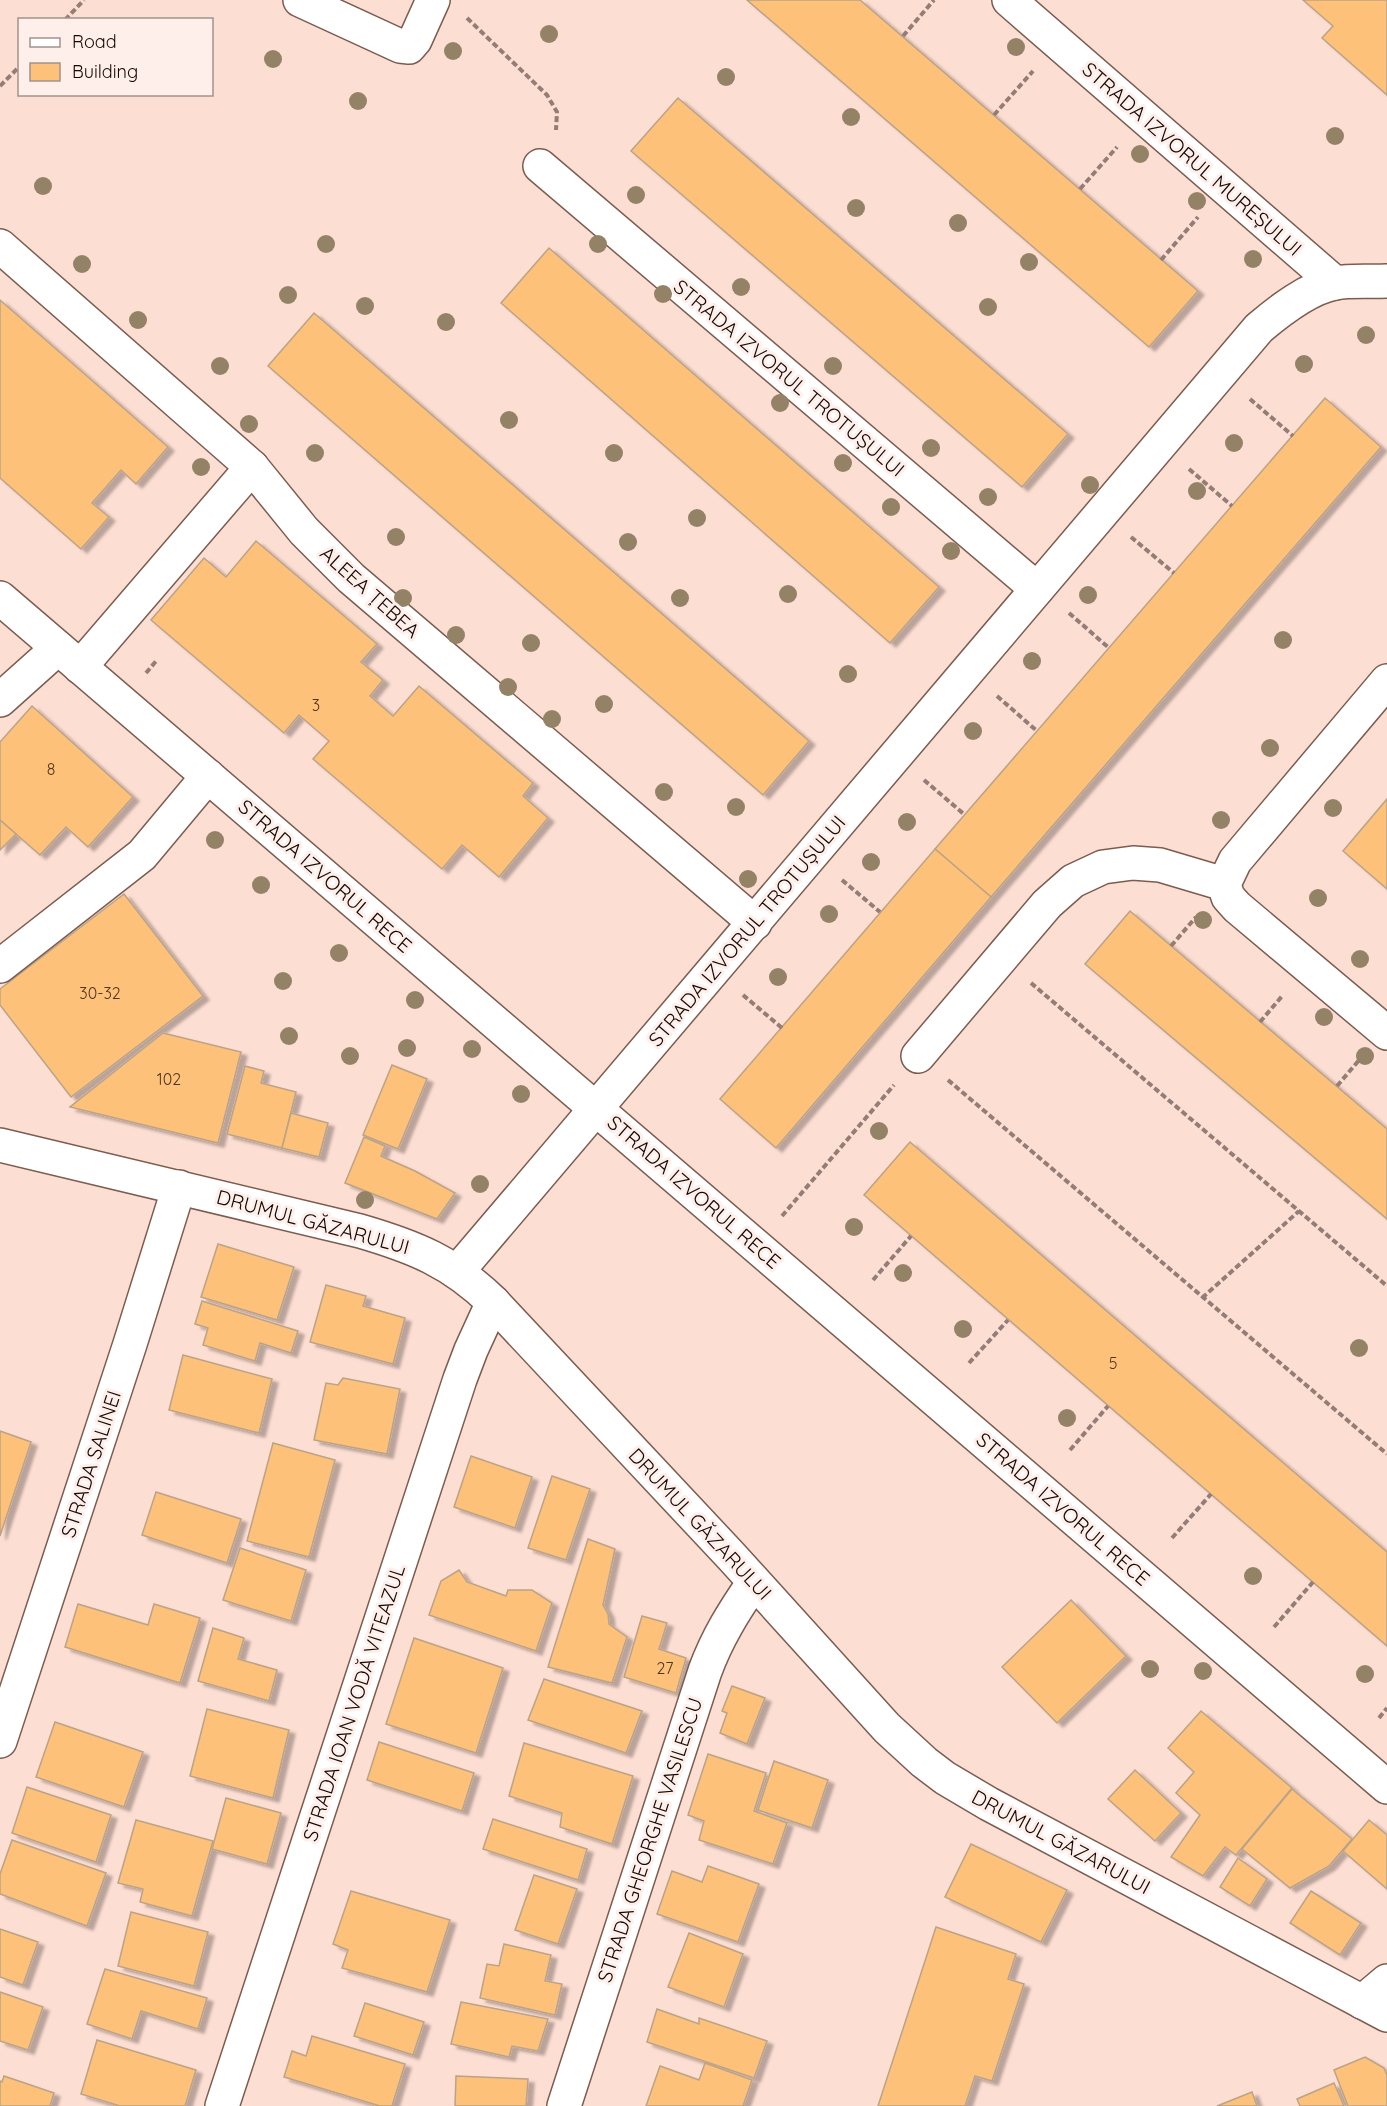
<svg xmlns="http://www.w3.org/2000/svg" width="1387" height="2106" viewBox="0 0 1387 2106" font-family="Quicksand,sans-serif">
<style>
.building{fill:#fec179;stroke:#bba388;stroke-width:1.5;filter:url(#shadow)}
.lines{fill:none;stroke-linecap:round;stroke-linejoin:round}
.minor-casing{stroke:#7c5c4f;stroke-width:36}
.path{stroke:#937d76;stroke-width:4;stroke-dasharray:6 3;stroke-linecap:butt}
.minor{stroke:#fff;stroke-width:33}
.tree{fill:#948267}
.labels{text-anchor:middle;stroke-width:6;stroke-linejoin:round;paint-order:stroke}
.number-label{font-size:16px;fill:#4e3622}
.street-label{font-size:20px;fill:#140805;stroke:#ffefea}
</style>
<defs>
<filter id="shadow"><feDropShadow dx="6" dy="4" stdDeviation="1.5" flood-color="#0004"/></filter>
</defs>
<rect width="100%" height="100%" fill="#fdded3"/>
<g class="building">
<path d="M 747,0 L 860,0 L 1198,291 L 1149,347 Z"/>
<path d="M 1303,0 L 1387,0 L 1387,95 L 1322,38 L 1333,26 Z"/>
<path d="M 678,98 L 1068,434 L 1022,487 L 631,151 Z"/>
<path d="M 549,248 L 939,587 L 890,643 L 501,303 Z"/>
<path d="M 0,300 L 168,447 L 136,484 L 121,470 L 92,503 L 109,517 L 81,549 L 0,478 Z"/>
<path d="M 314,313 L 809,741 L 763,795 L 268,366 Z"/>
<path d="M 1325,398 L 1381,447 L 991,897 L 935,849 Z"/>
<path d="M 256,541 L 377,644 L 361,662 L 383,680 L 370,696 L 393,716 L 419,686 L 533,783 L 523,796 L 548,818 L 499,877 L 462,845 L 442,869 L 313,759 L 329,741 L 299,715 L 284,733 L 151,620 L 204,558 L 226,577 Z"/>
<path d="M 32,706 L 133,797 L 88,847 L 66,827 L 40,855 L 0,820 L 0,742 Z"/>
<path d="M 1387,799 L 1387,889 L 1343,851 Z"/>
<path d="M 0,820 L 16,834 L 0,850 Z"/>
<path d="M 935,849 L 991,897 L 776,1148 L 720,1099 Z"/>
<path d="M 124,894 L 203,996 L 71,1097 L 0,1005 L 0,989 Z"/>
<path d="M 1130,911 L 1387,1129 L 1387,1219 L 1085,964 Z"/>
<path d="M 163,1033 L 241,1052 L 218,1143 L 70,1107 Z"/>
<path d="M 392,1065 L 427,1079 L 398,1149 L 363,1135 Z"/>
<path d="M 245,1066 L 264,1071 L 261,1083 L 296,1092 L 282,1148 L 227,1134 Z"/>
<path d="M 291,1113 L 328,1123 L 319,1157 L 282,1148 Z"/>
<path d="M 364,1137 L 385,1146 L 381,1156 L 415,1171 L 455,1193 L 437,1219 L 345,1183 Z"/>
<path d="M 910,1142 L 1387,1552 L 1387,1646 L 864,1195 Z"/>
<path d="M 218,1244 L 294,1267 L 277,1320 L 201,1297 Z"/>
<path d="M 326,1285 L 366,1296 L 363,1306 L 405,1318 L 393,1364 L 310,1342 Z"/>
<path d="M 202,1301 L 298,1331 L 291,1353 L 260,1343 L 255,1361 L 203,1345 L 208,1328 L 195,1324 Z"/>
<path d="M 183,1355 L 272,1379 L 259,1433 L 169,1410 Z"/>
<path d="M 343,1378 L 400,1389 L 387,1454 L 314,1440 L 326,1383 L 338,1385 Z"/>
<path d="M 0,1431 L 31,1442 L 0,1536 Z"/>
<path d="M 273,1443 L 335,1460 L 309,1557 L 247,1541 Z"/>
<path d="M 471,1456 L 532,1477 L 515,1528 L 454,1507 Z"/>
<path d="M 552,1476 L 590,1489 L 566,1560 L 528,1548 Z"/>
<path d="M 156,1492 L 241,1519 L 227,1563 L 142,1535 Z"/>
<path d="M 588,1539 L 615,1549 L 603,1605 L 608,1614 L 609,1624 L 627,1637 L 612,1683 L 548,1667 Z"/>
<path d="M 240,1548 L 306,1570 L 291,1621 L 223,1600 Z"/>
<path d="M 459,1570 L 467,1582 L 506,1596 L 508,1590 L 532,1590 L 552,1603 L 536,1651 L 429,1615 L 441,1581 Z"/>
<path d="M 1071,1600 L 1126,1656 L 1057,1723 L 1002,1667 Z"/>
<path d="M 78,1604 L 148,1625 L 154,1604 L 200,1618 L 180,1683 L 65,1647 Z"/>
<path d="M 642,1616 L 667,1623 L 659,1649 L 686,1658 L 676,1693 L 624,1677 Z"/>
<path d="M 213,1628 L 244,1638 L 238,1659 L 277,1670 L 269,1701 L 198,1681 Z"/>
<path d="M 414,1638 L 503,1668 L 476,1753 L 386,1724 Z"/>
<path d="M 544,1679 L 642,1711 L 626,1753 L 528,1720 Z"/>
<path d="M 732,1686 L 765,1698 L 747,1744 L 720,1733 L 727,1713 L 722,1711 Z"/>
<path d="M 207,1709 L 289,1730 L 273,1798 L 190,1776 Z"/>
<path d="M 1201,1711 L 1292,1788 L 1236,1855 L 1225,1847 L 1203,1876 L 1171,1857 L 1200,1815 L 1176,1793 L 1194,1772 L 1168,1748 Z"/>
<path d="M 55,1722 L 143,1752 L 124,1807 L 36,1777 Z"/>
<path d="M 379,1742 L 474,1773 L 462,1811 L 367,1780 Z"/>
<path d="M 524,1743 L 633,1776 L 612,1844 L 560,1827 L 562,1813 L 509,1796 Z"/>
<path d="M 708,1754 L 766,1773 L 754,1811 L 787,1823 L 773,1864 L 699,1840 L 704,1821 L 688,1815 Z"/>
<path d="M 774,1761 L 828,1780 L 812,1828 L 758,1810 Z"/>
<path d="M 1135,1770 L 1181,1813 L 1155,1841 L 1108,1799 Z"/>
<path d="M 27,1787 L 111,1815 L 96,1862 L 12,1833 Z"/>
<path d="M 1292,1789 L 1352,1839 L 1329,1866 L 1290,1888 L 1242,1849 Z"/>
<path d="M 226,1798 L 281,1813 L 267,1864 L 212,1849 Z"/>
<path d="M 493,1819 L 587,1849 L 578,1880 L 483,1849 Z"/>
<path d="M 136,1820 L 213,1841 L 192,1916 L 140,1902 L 143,1889 L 118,1883 Z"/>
<path d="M 1369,1820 L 1387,1835 L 1387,1889 L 1343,1851 Z"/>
<path d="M 12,1840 L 106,1873 L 87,1926 L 0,1894 L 0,1874 Z"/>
<path d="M 971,1844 L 1067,1890 L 1041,1942 L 945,1897 Z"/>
<path d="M 1238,1858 L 1267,1879 L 1250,1906 L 1220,1887 Z"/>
<path d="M 708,1866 L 759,1884 L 738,1942 L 657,1914 L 672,1871 L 702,1882 Z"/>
<path d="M 534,1875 L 577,1889 L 558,1944 L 515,1930 Z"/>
<path d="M 351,1891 L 450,1920 L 427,1992 L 342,1968 L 348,1950 L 333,1944 Z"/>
<path d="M 1311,1891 L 1361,1923 L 1340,1955 L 1290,1923 Z"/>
<path d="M 131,1912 L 208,1932 L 194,1986 L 118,1966 Z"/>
<path d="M 936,1927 L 1016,1954 L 1008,1979 L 1024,1984 L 992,2081 L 975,2076 L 965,2106 L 878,2106 Z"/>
<path d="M 0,1929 L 38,1942 L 23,1985 L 0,1977 Z"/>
<path d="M 689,1933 L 743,1954 L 724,2007 L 668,1987 Z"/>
<path d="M 504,1944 L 551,1955 L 545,1981 L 562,1984 L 555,2015 L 480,1998 L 487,1964 L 499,1966 Z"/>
<path d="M 105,1969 L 207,1998 L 198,2029 L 141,2011 L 132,2039 L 87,2024 Z"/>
<path d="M 0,1992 L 43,2007 L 28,2050 L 0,2041 Z"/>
<path d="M 461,2002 L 548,2019 L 538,2051 L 512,2046 L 509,2057 L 451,2044 Z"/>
<path d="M 365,2003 L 424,2022 L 413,2055 L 354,2036 Z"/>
<path d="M 657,2009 L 699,2024 L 699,2018 L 767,2041 L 754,2078 L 647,2042 Z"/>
<path d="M 312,2036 L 405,2064 L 392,2106 L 380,2106 L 284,2077 L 292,2051 L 306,2056 Z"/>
<path d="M 97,2040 L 196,2070 L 185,2106 L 120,2106 L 81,2094 Z"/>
<path d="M 1365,2057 L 1384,2068 L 1387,2075 L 1387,2106 L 1348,2106 L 1334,2070 Z"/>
<path d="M 705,2063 L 752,2080 L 743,2106 L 646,2106 L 660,2066 L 699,2080 Z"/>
<path d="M 4,2076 L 54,2093 L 50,2106 L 0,2106 L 0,2081 L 2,2082 Z"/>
<path d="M 456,2076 L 528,2079 L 526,2106 L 455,2106 Z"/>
<path d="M 1334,2083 L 1344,2106 L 1300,2106 L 1297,2099 Z"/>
<path d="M 1252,2092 L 1257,2106 L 1217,2106 Z"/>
</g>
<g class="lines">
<defs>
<g id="minor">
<path d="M 300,0 L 400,46 L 409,47 L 415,40 L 433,0"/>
<path d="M 1009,0 L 1335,283"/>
<path d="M 540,166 L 1037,589"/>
<path d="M 0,246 L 252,467 L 304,531 L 351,578 L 755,923"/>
<path d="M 0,598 L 1387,1787"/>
<path d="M 80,667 L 252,467"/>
<path d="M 1387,681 L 1235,861 L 1224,884 L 1228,897 L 1237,907 L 1387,1033"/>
<path d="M 0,700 L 58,648"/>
<path d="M 0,966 L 142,855 L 208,776"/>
<path d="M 918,1056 L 1047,904 L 1073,881 L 1103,867 L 1133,863 L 1160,865 L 1224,884"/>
<path d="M 0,1145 L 360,1231 C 415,1247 452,1262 493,1302 L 732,1557 L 887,1728 L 924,1762 L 945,1778 L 989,1804 L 1387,2015"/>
<path d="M 457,1272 L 1259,328 C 1279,311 1308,288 1335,283 C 1351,280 1370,282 1387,281"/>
<path d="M 0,1741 L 130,1344 L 179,1187"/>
<path d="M 1362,2002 L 1387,1981"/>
<path d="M 222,2106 L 460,1379 L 471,1350 L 493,1302"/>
<path d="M 564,2106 L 705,1671 C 717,1638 734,1611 754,1582"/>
</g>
</defs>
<use href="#minor" class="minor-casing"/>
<g class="path">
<path d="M 467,18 L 547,95 L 557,112 L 556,130"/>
<path d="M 65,20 L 84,0"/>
<path d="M 903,36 L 934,0"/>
<path d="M 0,86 L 20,66"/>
<path d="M 994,115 L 1033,71"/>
<path d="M 1080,189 L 1117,147"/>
<path d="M 1161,260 L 1198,217"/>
<path d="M 1250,399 L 1293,436"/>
<path d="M 1189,469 L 1232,506"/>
<path d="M 1131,537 L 1174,573"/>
<path d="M 1069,613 L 1109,648"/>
<path d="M 146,673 L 157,660"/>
<path d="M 997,696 L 1037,731"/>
<path d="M 924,780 L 965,815"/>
<path d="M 842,880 L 880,912"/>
<path d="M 1171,946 L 1196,917"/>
<path d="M 1031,983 L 1387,1286"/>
<path d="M 743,995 L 782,1028"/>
<path d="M 1260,1022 L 1283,995"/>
<path d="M 948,1080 L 1387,1454"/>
<path d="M 1337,1086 L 1360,1059"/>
<path d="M 782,1216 L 894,1085"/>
<path d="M 873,1280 L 911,1236"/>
<path d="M 1202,1298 L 1299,1211"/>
<path d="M 969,1363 L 1008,1320"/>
<path d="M 1070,1450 L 1108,1406"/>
<path d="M 1172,1538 L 1211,1494"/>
<path d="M 1274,1627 L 1313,1582"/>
<path d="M 1379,1718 L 1387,1708"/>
</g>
<use href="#minor" class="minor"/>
</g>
<g class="tree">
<circle cx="549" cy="34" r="9"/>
<circle cx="1016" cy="47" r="9"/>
<circle cx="453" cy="51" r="9"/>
<circle cx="273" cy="59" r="9"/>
<circle cx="726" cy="77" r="9"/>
<circle cx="358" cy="101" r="9"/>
<circle cx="851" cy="117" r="9"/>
<circle cx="1335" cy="136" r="9"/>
<circle cx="1140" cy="154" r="9"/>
<circle cx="43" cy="186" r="9"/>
<circle cx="636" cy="195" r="9"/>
<circle cx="1197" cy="201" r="9"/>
<circle cx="856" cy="208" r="9"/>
<circle cx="958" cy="223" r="9"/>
<circle cx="326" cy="244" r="9"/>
<circle cx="598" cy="244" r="9"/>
<circle cx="1253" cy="259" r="9"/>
<circle cx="1029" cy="262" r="9"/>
<circle cx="82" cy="264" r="9"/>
<circle cx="741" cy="287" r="9"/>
<circle cx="663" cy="294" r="9"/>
<circle cx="288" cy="295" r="9"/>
<circle cx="365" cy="306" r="9"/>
<circle cx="988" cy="307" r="9"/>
<circle cx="138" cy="320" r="9"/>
<circle cx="446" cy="322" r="9"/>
<circle cx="1366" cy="335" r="9"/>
<circle cx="1304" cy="364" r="9"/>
<circle cx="220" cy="366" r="9"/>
<circle cx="833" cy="366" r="9"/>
<circle cx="780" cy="403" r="9"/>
<circle cx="509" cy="420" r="9"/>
<circle cx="249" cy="424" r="9"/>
<circle cx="1234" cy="443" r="9"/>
<circle cx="931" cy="448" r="9"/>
<circle cx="315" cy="453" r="9"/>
<circle cx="614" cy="453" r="9"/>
<circle cx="843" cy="463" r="9"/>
<circle cx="201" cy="467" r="9"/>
<circle cx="1090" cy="485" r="9"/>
<circle cx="1197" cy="491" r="9"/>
<circle cx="988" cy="497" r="9"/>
<circle cx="891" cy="507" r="9"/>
<circle cx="697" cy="518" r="9"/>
<circle cx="396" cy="537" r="9"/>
<circle cx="628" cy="542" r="9"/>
<circle cx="951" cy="551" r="9"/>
<circle cx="788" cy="594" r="9"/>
<circle cx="1088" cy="595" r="9"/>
<circle cx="403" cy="598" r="9"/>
<circle cx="680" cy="598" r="9"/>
<circle cx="456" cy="635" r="9"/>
<circle cx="1283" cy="640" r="9"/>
<circle cx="531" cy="643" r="9"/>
<circle cx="1032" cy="661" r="9"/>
<circle cx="848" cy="674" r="9"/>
<circle cx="508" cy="687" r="9"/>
<circle cx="604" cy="704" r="9"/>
<circle cx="552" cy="719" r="9"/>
<circle cx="973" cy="731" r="9"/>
<circle cx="1270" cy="748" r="9"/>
<circle cx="664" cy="792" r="9"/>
<circle cx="736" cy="807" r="9"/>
<circle cx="1333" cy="808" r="9"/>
<circle cx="1221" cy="820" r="9"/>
<circle cx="907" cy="822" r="9"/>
<circle cx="215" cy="840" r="9"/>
<circle cx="871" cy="862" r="9"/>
<circle cx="748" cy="879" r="9"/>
<circle cx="261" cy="885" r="9"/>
<circle cx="1318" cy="898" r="9"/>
<circle cx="829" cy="914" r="9"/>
<circle cx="1203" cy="920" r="9"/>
<circle cx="339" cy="953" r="9"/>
<circle cx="1360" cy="959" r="9"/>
<circle cx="778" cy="977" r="9"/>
<circle cx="283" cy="981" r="9"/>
<circle cx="415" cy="1000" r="9"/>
<circle cx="1324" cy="1017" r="9"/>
<circle cx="289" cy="1036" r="9"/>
<circle cx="407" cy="1048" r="9"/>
<circle cx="472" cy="1049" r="9"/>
<circle cx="350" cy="1056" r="9"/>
<circle cx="1365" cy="1056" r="9"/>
<circle cx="521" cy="1094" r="9"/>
<circle cx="879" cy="1131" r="9"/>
<circle cx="480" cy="1184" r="9"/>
<circle cx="365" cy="1200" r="9"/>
<circle cx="854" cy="1227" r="9"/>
<circle cx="903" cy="1273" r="9"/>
<circle cx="963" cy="1329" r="9"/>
<circle cx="1359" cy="1348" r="9"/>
<circle cx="1067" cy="1418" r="9"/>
<circle cx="1253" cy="1576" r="9"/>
<circle cx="1150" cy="1669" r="9"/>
<circle cx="1203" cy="1671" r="9"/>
<circle cx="1365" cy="1674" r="9"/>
</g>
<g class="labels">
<g class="number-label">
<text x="316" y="711">3</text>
<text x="51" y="775">8</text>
<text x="100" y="999">30-32</text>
<text x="169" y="1085">102</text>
<text x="1113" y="1369">5</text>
<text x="665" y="1674">27</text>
</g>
<g class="street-label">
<text transform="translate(1192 159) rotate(41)" y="7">STRADA IZVORUL MUREȘULUI</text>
<text transform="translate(789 378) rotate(40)" y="7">STRADA IZVORUL TROTUȘULUI</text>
<text transform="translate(370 592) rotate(42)" y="7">ALEEA ȚEBEA</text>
<text transform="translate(325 876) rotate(41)" y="7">STRADA IZVORUL RECE</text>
<text transform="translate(747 931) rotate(-50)" y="7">STRADA IZVORUL TROTUȘULUI</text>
<text transform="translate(694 1192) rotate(41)" y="7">STRADA IZVORUL RECE</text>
<text transform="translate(313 1222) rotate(15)" y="7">DRUMUL GĂZARULUI</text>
<text transform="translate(91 1464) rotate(-72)" y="7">STRADA SALINEI</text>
<text transform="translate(1063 1509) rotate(41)" y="7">STRADA IZVORUL RECE</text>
<text transform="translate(700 1524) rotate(47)" y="7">DRUMUL GĂZARULUI</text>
<text transform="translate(354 1703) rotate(-72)" y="7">STRADA IOAN VODĂ VITEAZUL</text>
<text transform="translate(650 1840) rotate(-72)" y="7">STRADA GHEORGHE VASILESCU</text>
<text transform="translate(1061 1842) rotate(28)" y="7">DRUMUL GĂZARULUI</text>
</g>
</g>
<rect x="18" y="18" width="195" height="78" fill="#ffefea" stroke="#a1938e" stroke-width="1.5"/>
<rect x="30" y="38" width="30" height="9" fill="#ffffff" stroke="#a1938e" stroke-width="1.5"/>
<text x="72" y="48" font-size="18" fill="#140805">Road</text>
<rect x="30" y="63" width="30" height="18" fill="#fec179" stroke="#a1938e" stroke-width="1.5"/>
<text x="72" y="78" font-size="18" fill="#140805">Building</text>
</svg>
